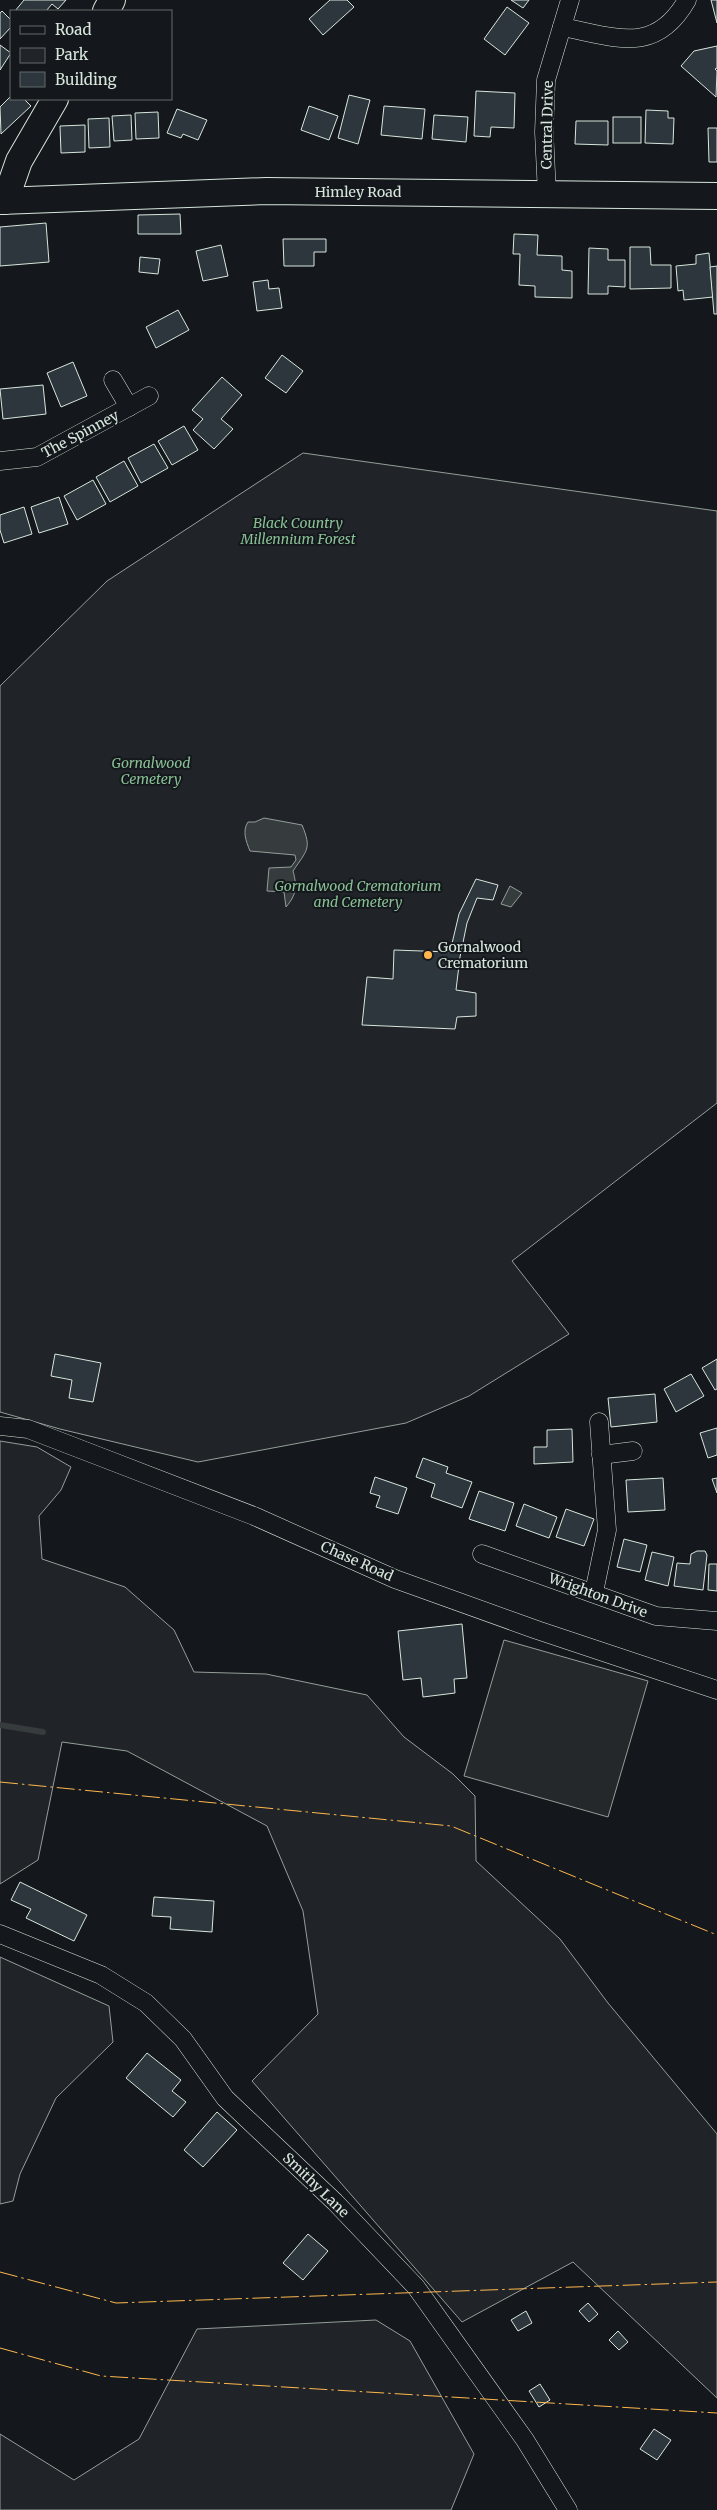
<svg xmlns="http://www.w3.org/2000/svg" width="717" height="2510" viewBox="0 0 717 2510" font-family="Merriweather,serif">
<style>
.green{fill:#202428;stroke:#939e99}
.parking{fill:#24282b;stroke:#939e99}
.water{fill:#363b3e;stroke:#939e99}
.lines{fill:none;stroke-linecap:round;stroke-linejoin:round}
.stream{stroke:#363b3e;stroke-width:6}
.building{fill:#2c363c;stroke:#d8e6dc}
.street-casing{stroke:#d8e6dc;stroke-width:19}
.secondary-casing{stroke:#d8e6dc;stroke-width:28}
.street{stroke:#14181c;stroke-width:18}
.secondary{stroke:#14181c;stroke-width:26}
.power{stroke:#ffb74d;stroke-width:1;stroke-dasharray:18 4 2.5 4;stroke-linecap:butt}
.poi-dot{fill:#ffb74d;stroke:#14181c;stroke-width:2}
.labels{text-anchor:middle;stroke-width:4;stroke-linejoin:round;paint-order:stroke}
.street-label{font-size:14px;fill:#d8e6dc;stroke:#14181c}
.park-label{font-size:14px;font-style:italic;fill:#8ac095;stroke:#14181c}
.poi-label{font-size:14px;fill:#d8e6dc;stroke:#14181c;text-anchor:start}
</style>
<rect width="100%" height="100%" fill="#14181c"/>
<g class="green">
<path d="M 303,453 L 717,511 L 717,1103 L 512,1261 L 569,1334 L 469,1396 L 406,1423 L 198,1462 L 60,1429 L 0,1412 L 0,686 L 107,581 Z"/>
<path d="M 0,1441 L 37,1447 L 71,1467 L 61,1490 L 39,1516 L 42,1559 L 125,1587 L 174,1630 L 194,1672 L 266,1674 L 367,1695 L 404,1737 L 453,1774 L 475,1796 L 476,1861 L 560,1939 L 608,2003 L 717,2134 L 717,2398 L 573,2262 L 462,2322 L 252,2081 L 318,2014 L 303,1911 L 267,1826 L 127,1751 L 62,1742 L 38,1860 L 0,1884 Z"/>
<path d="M 0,1957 L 109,2006 L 113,2042 L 56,2098 L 20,2174 L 13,2201 L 0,2204 Z"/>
<path d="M 376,2320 L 410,2341 L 474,2454 L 451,2510 L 0,2510 L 0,2434 L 74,2480 L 139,2439 L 197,2329 Z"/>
</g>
<path class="parking" d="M 504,1640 L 648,1681 L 608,1817 L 464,1776 Z"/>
<g class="water">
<path d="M 264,818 L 302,825 C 312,849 307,850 293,871 C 297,886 297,894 286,907 L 284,892 L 267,891 L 269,868 L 291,867 L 296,860 L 295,855 L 250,851 C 246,841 242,831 248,822 L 255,822 Z"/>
<path d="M 510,886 L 522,893 L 511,907 L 501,904 Z"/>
</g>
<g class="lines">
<path class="stream" d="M 0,1725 L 43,1732"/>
</g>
<g class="building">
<path d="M 24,0 L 66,0 L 58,9 L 52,4 L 46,11 L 15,11 Z"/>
<path d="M 330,0 L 347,0 L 354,7 L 323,35 L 309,19 Z"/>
<path d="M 511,0 L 529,0 L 523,8 Z"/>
<path d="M 711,0 L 717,0 L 717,23 Z"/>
<path d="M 507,7 L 529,23 L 505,55 L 484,39 Z"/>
<path d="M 2,11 L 11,20 L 11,27 L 0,39 L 0,13 Z"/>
<path d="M 0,45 L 11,53 L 0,70 Z"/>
<path d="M 717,46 L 717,68 L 715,69 L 717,71 L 716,97 L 681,66 L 694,51 Z"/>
<path d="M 476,91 L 515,93 L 514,128 L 491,127 L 490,137 L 474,136 Z"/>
<path d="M 349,95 L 370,100 L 358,144 L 338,138 Z"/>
<path d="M 11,96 L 11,99 L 24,99 L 31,106 L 1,134 L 0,107 Z"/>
<path d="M 309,106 L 338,116 L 329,140 L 301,130 Z"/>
<path d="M 384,106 L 425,109 L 422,139 L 381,135 Z"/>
<path d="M 177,109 L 207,120 L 198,140 L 183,134 L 181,138 L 167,133 Z"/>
<path d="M 646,110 L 668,111 L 668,118 L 674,118 L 673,144 L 645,143 Z"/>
<path d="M 158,112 L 159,138 L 136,139 L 135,113 Z"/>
<path d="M 131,115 L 132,140 L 114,141 L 112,116 Z"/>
<path d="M 434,115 L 468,117 L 466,142 L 432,139 Z"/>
<rect x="613" y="117" width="28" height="26"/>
<path d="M 109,118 L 110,147 L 89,148 L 88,119 Z"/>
<path d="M 576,121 L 608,121 L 608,145 L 575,144 Z"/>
<path d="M 85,125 L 85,152 L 61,153 L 60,126 Z"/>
<path d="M 708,128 L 717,128 L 717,162 L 709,162 Z"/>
<path d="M 180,214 L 181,234 L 138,234 L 138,215 Z"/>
<path d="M 46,223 L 49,262 L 0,266 L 0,227 Z"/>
<path d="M 514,234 L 538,235 L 537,255 L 562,256 L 562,270 L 572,271 L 572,298 L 535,297 L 535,286 L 519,285 L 520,254 L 513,254 Z"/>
<path d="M 283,239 L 326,239 L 326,252 L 314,252 L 314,266 L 284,266 Z"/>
<path d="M 221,245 L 228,276 L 203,281 L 196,251 Z"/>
<path d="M 630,247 L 650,247 L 651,265 L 671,265 L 671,288 L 630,289 Z"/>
<path d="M 589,248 L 608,249 L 608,260 L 625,260 L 625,287 L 608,286 L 608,294 L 588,294 Z"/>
<path d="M 709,253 L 713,297 L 684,300 L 683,290 L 678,291 L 676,266 L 696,264 L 696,255 Z"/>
<path d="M 140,257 L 160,259 L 158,274 L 139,272 Z"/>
<path d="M 717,266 L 717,314 L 714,314 L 710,267 Z"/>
<path d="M 268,280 L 269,289 L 279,288 L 282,308 L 257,311 L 253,282 Z"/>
<path d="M 178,310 L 189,330 L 156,348 L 146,327 Z"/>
<path d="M 282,355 L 303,371 L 286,393 L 265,378 Z"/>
<path d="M 73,362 L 87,396 L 61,407 L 47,373 Z"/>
<path d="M 222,377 L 242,395 L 221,419 L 233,429 L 214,449 L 193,430 L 203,419 L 192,410 Z"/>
<path d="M 43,385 L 46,414 L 3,419 L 0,389 Z"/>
<path d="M 184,426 L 198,450 L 172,465 L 158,441 Z"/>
<path d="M 154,444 L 168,468 L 141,483 L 128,458 Z"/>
<path d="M 124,461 L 138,486 L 110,502 L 96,477 Z"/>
<path d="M 93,480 L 106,504 L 77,520 L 64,496 Z"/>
<path d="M 59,497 L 68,524 L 39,533 L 31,507 Z"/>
<path d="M 24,507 L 32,534 L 4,543 L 0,530 L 0,515 Z"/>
<path d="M 476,879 L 498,885 L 493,900 L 477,898 L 467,923 L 460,957 L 456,990 L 476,993 L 476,1016 L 457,1017 L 455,1029 L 362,1025 L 367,977 L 393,979 L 394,950 L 450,952 L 459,914 Z"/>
<path d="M 55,1354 L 101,1363 L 93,1402 L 69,1398 L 72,1380 L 51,1376 Z"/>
<path d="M 717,1359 L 717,1389 L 715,1390 L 702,1368 Z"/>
<path d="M 691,1374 L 704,1396 L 676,1412 L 664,1389 Z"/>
<path d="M 655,1394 L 657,1422 L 611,1427 L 608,1398 Z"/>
<path d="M 717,1428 L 717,1455 L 708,1458 L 700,1433 Z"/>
<path d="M 572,1429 L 573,1462 L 534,1464 L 534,1447 L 547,1447 L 547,1430 Z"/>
<path d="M 423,1458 L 448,1467 L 446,1473 L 472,1482 L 462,1508 L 431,1497 L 435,1484 L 416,1477 Z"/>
<path d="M 375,1477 L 407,1488 L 398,1514 L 376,1507 L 380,1496 L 370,1493 Z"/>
<path d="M 663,1478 L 665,1510 L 628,1512 L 626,1480 Z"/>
<path d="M 717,1478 L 717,1493 L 712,1479 Z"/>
<path d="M 479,1491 L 514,1503 L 505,1531 L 469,1519 Z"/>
<path d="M 524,1504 L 557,1517 L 549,1538 L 516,1526 Z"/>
<path d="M 566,1509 L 594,1519 L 584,1546 L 556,1537 Z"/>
<path d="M 624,1539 L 647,1545 L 640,1572 L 617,1567 Z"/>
<path d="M 697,1551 L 705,1551 L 707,1555 L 703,1590 L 674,1586 L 677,1563 L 690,1564 L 691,1554 Z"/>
<path d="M 652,1552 L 674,1557 L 668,1586 L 645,1580 Z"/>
<path d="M 709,1564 L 717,1564 L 717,1591 L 708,1590 Z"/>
<path d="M 462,1624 L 467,1678 L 454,1679 L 455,1693 L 423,1697 L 421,1678 L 403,1680 L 398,1631 Z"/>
<path d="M 20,1882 L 87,1915 L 74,1941 L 26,1918 L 31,1909 L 11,1900 Z"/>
<path d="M 154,1897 L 214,1901 L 212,1932 L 170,1929 L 171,1917 L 152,1916 Z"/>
<path d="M 147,2053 L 181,2080 L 172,2091 L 186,2102 L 173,2117 L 126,2078 Z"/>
<path d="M 217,2112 L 237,2130 L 203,2167 L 184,2150 Z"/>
<path d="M 308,2234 L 328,2251 L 303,2280 L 283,2263 Z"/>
<path d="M 588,2303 L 598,2314 L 589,2322 L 579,2311 Z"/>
<path d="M 526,2311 L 532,2323 L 518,2331 L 511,2320 Z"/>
<path d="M 618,2331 L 628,2342 L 619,2350 L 609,2340 Z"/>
<path d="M 540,2384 L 550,2400 L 539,2407 L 529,2391 Z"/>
<path d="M 654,2429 L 671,2440 L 657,2460 L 640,2449 Z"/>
</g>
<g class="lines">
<defs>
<g id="street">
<path d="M 562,27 C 615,37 655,56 687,0"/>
<path d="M 547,194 L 544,132 L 546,80 L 570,0"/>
<path d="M 113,380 L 129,407"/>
<path d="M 0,461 L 37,457 L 149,396"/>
<path d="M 0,1426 L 28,1429 L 106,1459 L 254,1516 L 395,1579 L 537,1630 L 717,1690"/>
<path d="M 601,1455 L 633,1451"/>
<path d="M 482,1554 L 656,1616 L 717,1621"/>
<path d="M 594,1592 L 607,1530 L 599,1422"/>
<path d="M 0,1934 L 101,1975 L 146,2003 L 183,2039 L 225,2098 L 335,2202 L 416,2287 L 525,2440 L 568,2510"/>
</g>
<g id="secondary">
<path d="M 106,11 L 112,0"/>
<path d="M 0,201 L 266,191 L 717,196"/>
<path d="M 5,201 L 19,161 L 55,99"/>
</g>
</defs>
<use href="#street" class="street-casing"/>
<use href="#secondary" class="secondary-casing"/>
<use href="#street" class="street"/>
<use href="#secondary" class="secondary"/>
<g class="power">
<path d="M 0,1782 L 451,1826 L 717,1935"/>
<path d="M 0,2272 L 116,2303 L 717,2282"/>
<path d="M 0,2348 L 101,2376 L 717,2413"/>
</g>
</g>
<circle class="poi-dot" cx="428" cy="955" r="5"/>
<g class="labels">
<g class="street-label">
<text transform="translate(547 125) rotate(-89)" y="5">Central Drive</text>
<text x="358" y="197">Himley Road</text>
<text transform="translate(80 434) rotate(-28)" y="5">The Spinney</text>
<text transform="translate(357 1561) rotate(24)" y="5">Chase Road</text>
<text transform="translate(598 1595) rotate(20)" y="5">Wrighton Drive</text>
<text transform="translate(316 2185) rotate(44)" y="5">Smithy Lane</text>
</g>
<g class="park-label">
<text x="298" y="528">Black Country<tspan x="298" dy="16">Millennium Forest</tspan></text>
<text x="151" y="768">Gornalwood<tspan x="151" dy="16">Cemetery</tspan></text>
<text x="358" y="891">Gornalwood Crematorium<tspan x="358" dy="16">and Cemetery</tspan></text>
</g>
<g class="poi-label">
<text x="438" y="952">Gornalwood<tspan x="438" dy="16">Crematorium</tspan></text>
</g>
</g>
<rect x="10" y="10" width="162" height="90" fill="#14181c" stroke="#626a69"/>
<rect x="20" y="26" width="25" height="8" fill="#14181c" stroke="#626a69"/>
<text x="55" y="35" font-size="15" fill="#d8e6dc">Road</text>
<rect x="20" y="48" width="25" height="15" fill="#202428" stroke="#626a69"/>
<text x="55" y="60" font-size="15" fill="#d8e6dc">Park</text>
<rect x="20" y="72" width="25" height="15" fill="#2c363c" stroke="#626a69"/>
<text x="55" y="85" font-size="15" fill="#d8e6dc">Building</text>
</svg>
